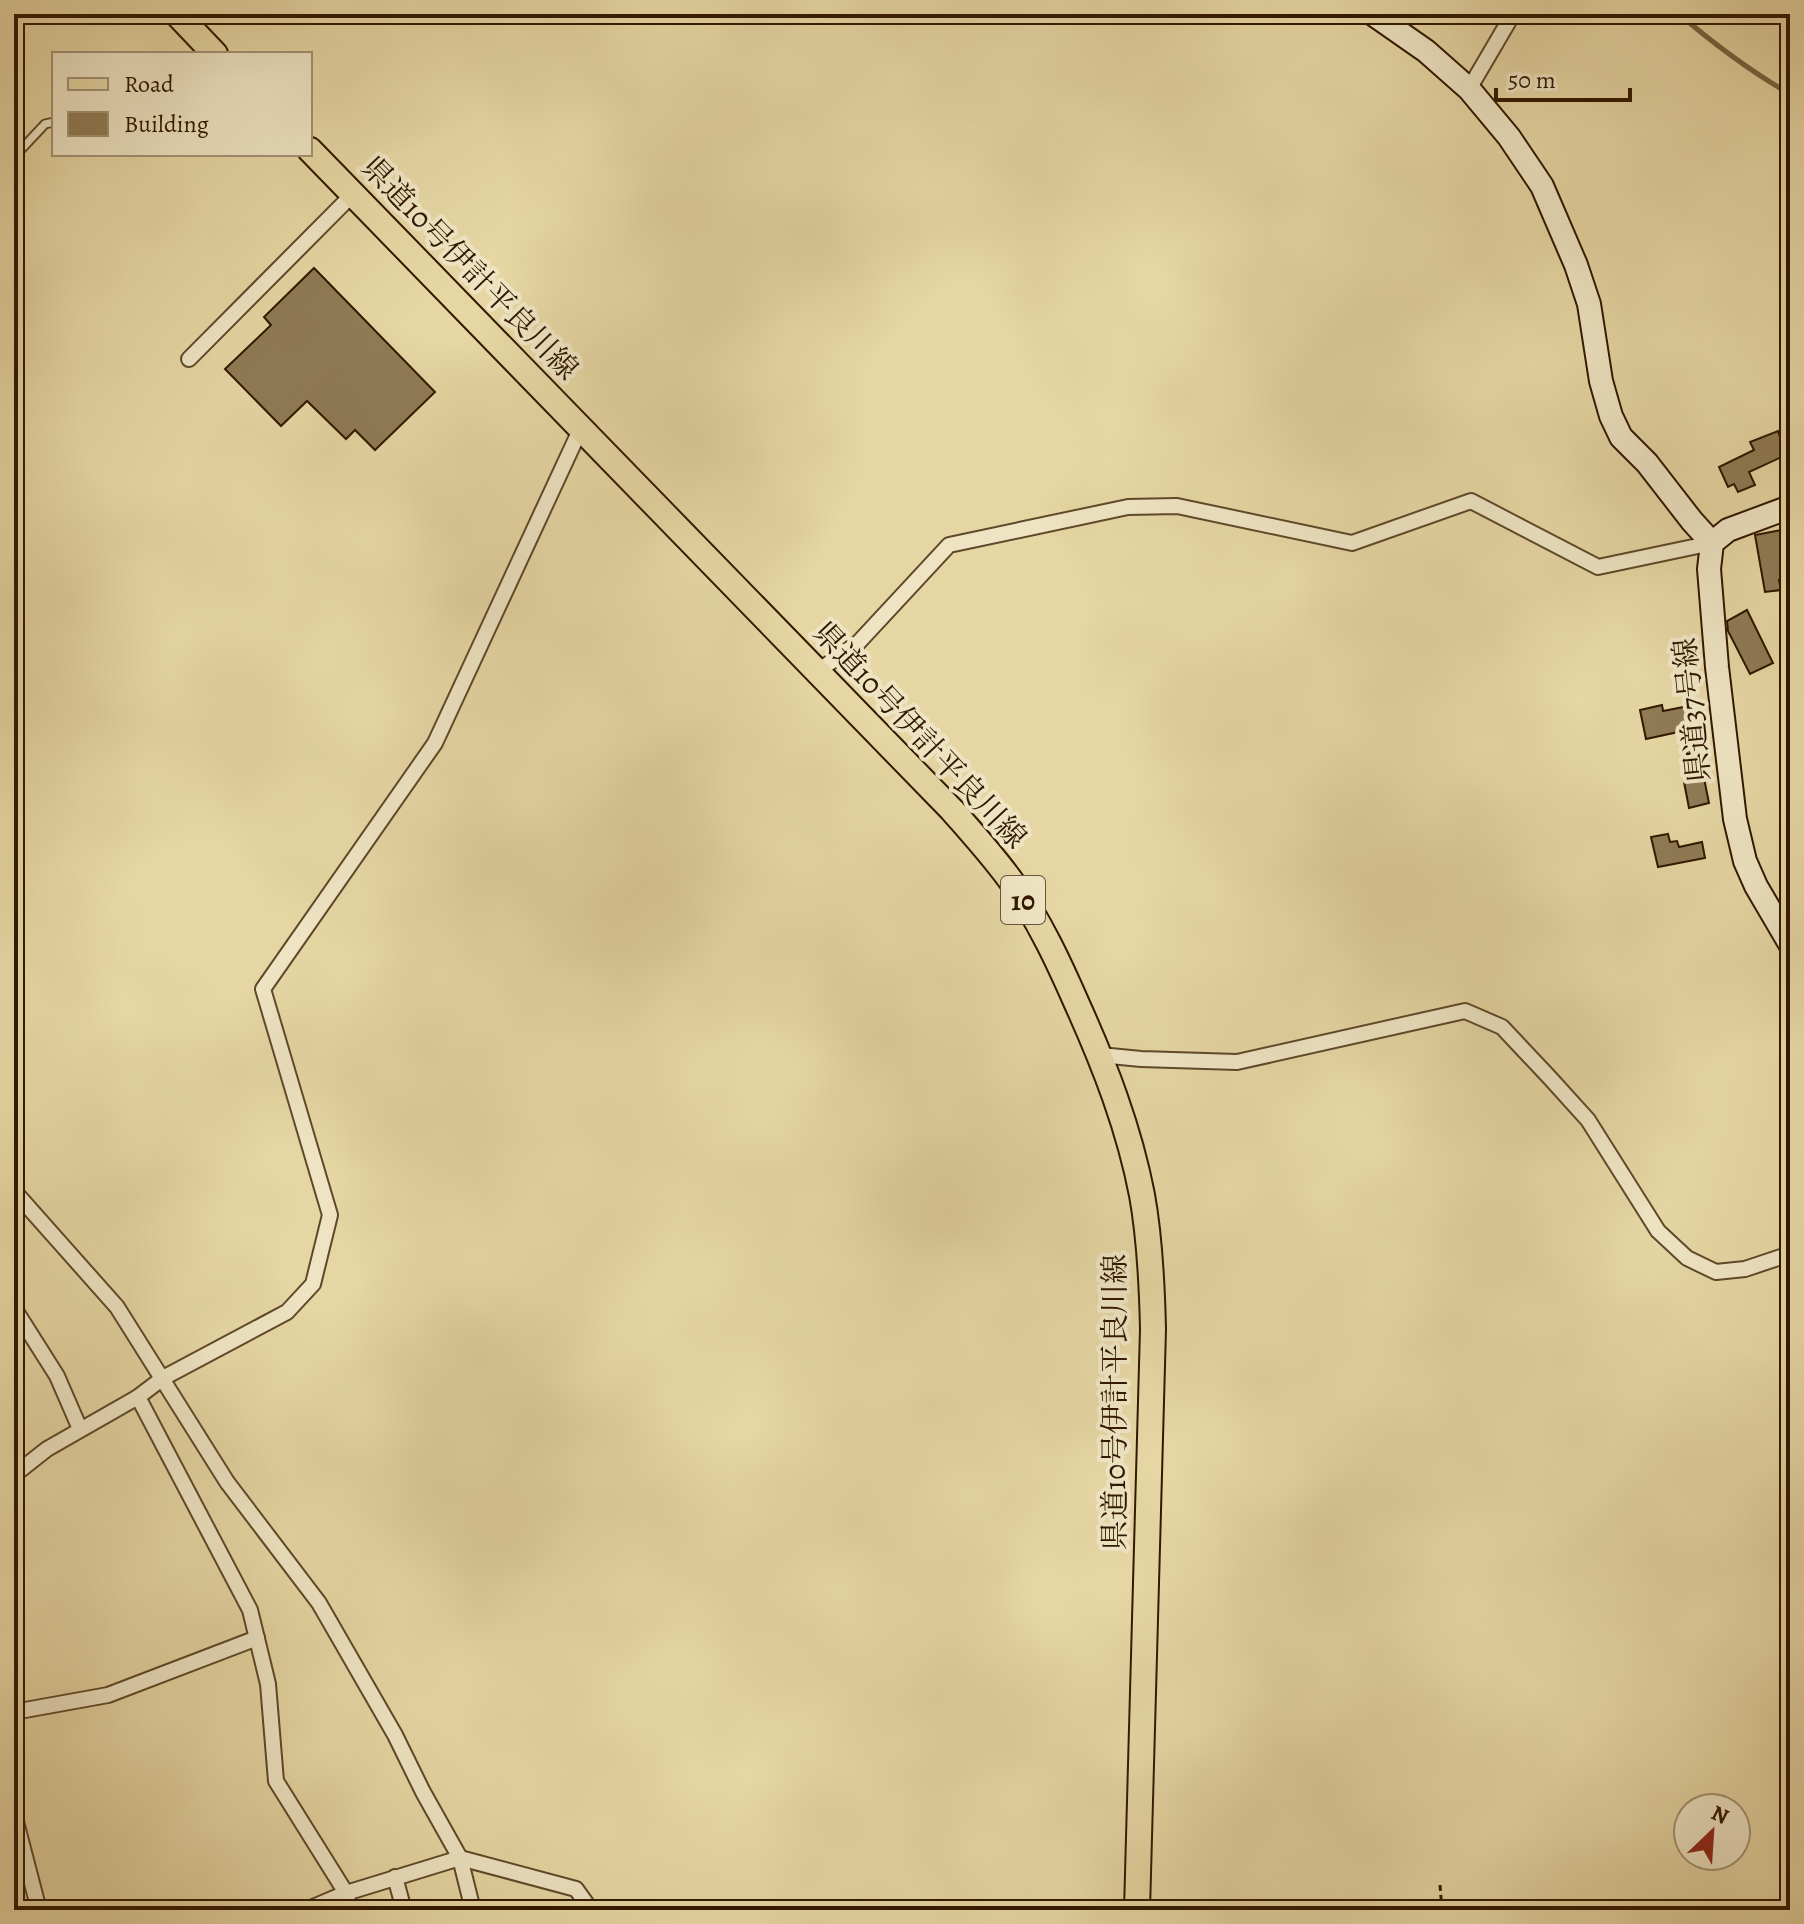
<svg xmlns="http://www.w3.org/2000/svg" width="1804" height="1924" viewBox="0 0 1804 1924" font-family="Alegreya,'Noto Serif JP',serif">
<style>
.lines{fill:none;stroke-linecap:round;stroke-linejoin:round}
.stream{stroke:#796341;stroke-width:5}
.building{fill:#8f7b55;stroke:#321800;stroke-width:2}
.lane-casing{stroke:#5f4829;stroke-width:11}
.street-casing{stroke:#5f4829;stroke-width:18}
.secondary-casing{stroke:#321800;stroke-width:26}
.primary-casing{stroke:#321800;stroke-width:28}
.path{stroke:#321800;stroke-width:3;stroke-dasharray:6 4;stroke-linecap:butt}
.lane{stroke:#eee4c3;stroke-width:7}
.street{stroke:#eee4c3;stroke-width:14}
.secondary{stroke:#eee4c3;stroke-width:22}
.primary{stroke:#e5d6a3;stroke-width:24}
.labels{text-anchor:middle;stroke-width:8;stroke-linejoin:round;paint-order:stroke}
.shield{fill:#eee4c3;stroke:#6a553a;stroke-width:2}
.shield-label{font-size:28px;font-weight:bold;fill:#321800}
.street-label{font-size:30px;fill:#321800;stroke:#eee4c3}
</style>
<rect width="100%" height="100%" fill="#e5d6a3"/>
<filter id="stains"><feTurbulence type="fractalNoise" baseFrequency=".0025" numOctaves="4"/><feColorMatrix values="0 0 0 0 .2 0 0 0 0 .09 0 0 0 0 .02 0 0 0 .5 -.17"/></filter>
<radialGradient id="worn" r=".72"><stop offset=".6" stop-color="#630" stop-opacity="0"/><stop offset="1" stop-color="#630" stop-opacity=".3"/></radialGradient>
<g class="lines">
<path class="stream" d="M 1679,14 C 1714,44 1750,71 1790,94"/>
</g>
<g class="building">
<path d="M 314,268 L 435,392 L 375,450 L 355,430 L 346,439 L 307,401 L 281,426 L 225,369 L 271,325 L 264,317 Z"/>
<path d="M 1778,431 L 1786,455 L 1749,472 L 1755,485 L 1738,492 L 1734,484 L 1728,487 L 1719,467 L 1754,450 L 1750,442 Z"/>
<path d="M 1786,529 L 1790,553 L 1790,578 L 1779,580 L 1781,590 L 1765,592 L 1755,535 Z"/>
<path d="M 1747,610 L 1773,663 L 1750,674 L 1728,631 L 1727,621 Z"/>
<path d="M 1662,705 L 1663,711 L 1694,705 L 1702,747 L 1687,755 L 1683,731 L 1646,739 L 1640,710 Z"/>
<path d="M 1704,778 L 1709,803 L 1689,808 L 1684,782 Z"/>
<path d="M 1668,834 L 1670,842 L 1677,841 L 1679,847 L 1702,842 L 1705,858 L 1658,867 L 1651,837 Z"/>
</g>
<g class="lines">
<defs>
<path id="lane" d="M 14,157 L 45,124 L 54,122"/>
<g id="street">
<path d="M 1469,89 L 1513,14"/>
<path d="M 189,359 L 353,194"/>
<path d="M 818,671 L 858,643 L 949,545 L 1128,507 L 1177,506 L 1352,543 L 1471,501 L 1598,567 L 1712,543"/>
<path d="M 1100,1055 L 1141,1059 L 1237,1062 L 1465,1011 L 1502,1027 L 1550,1078 L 1588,1120 L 1658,1231 L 1687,1258 L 1716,1272 L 1745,1269 L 1781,1257 L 1790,1259"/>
<path d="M 14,1191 L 117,1307 L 227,1482 L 319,1603 L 395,1735 L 423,1792 L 460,1858 L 473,1910"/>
<path d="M 14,1308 L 57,1376 L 80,1429"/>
<path d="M 138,1397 L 250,1610 L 268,1684 L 276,1781 L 346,1893 L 350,1910"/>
<path d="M 14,1475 L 47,1449 L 138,1397 L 163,1378 L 287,1312 L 313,1284 L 330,1215 L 263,989 L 435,743 L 581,428"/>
<path d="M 14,1712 L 108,1695 L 257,1638"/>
<path d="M 14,1814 L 39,1910"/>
<path d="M 395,1877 L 404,1910"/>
<path d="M 306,1910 L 346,1893 L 460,1858 L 576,1889 L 591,1910"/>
</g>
<g id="secondary">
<path d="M 1373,14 L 1426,51 L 1469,89 L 1509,137 L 1542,186 L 1576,265 L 1589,304 L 1601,381 L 1611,416 L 1621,437 L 1647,463 L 1692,521 L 1712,543"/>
<path d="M 1790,507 L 1728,530 L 1712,543 L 1709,569 L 1717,667 L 1735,819 L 1745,861 L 1756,886 L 1790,944"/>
</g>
<g id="primary">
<path d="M 177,14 L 215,54"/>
<path d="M 310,150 L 952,810 C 973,834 995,858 1014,885 C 1040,922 1059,963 1077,1004 C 1105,1066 1129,1128 1142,1195 C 1150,1239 1152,1284 1153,1329 L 1137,1910"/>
</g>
</defs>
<use href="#lane" class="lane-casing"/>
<use href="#street" class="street-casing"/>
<use href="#secondary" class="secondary-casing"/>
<use href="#primary" class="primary-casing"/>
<path class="path" d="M 1440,1885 L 1442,1910"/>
<use href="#lane" class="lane"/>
<use href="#street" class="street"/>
<use href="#secondary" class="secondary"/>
<use href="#primary" class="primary"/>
</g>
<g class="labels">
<rect class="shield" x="1001" y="876" width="44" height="48" rx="6"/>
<g class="shield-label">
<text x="1023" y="910">10</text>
</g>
<g class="street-label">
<text transform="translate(470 268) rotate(46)" y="10">県道10号伊計平良川線</text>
<text transform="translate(1692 710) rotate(-96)" y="10">県道37号線</text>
<text transform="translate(920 735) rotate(47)" y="10">県道10号伊計平良川線</text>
<text transform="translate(1115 1402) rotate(-90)" y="10">県道10号伊計平良川線</text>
</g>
</g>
<rect width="1804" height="1924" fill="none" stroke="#e5d6a3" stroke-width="48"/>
<rect x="16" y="16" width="1772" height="1892" fill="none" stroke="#321800" stroke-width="4"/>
<rect x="24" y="24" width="1756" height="1876" fill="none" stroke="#321800" stroke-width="2"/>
<rect x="52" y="52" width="260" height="104" fill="#eee4c3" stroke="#a39275" stroke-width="2"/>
<rect x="68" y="78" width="40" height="12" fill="#e5d6a3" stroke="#a39275" stroke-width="2"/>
<text x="124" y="92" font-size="24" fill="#321800">Road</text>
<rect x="68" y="112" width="40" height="24" fill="#8f7b55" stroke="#a39275" stroke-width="2"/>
<text x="124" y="132" font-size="24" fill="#321800">Building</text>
<g transform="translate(1712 1832) rotate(25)"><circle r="38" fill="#eee4c3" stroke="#a39275" stroke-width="2"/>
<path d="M0-6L14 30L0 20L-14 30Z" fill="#8f2418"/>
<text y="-12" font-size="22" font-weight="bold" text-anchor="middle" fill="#321800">N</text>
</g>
<path d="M1496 88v12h134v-12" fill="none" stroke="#321800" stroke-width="4"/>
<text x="1508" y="88" font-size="24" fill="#321800" stroke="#eee4c3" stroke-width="6" paint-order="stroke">50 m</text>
<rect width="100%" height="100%" filter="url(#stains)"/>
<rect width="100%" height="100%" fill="url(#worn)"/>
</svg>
